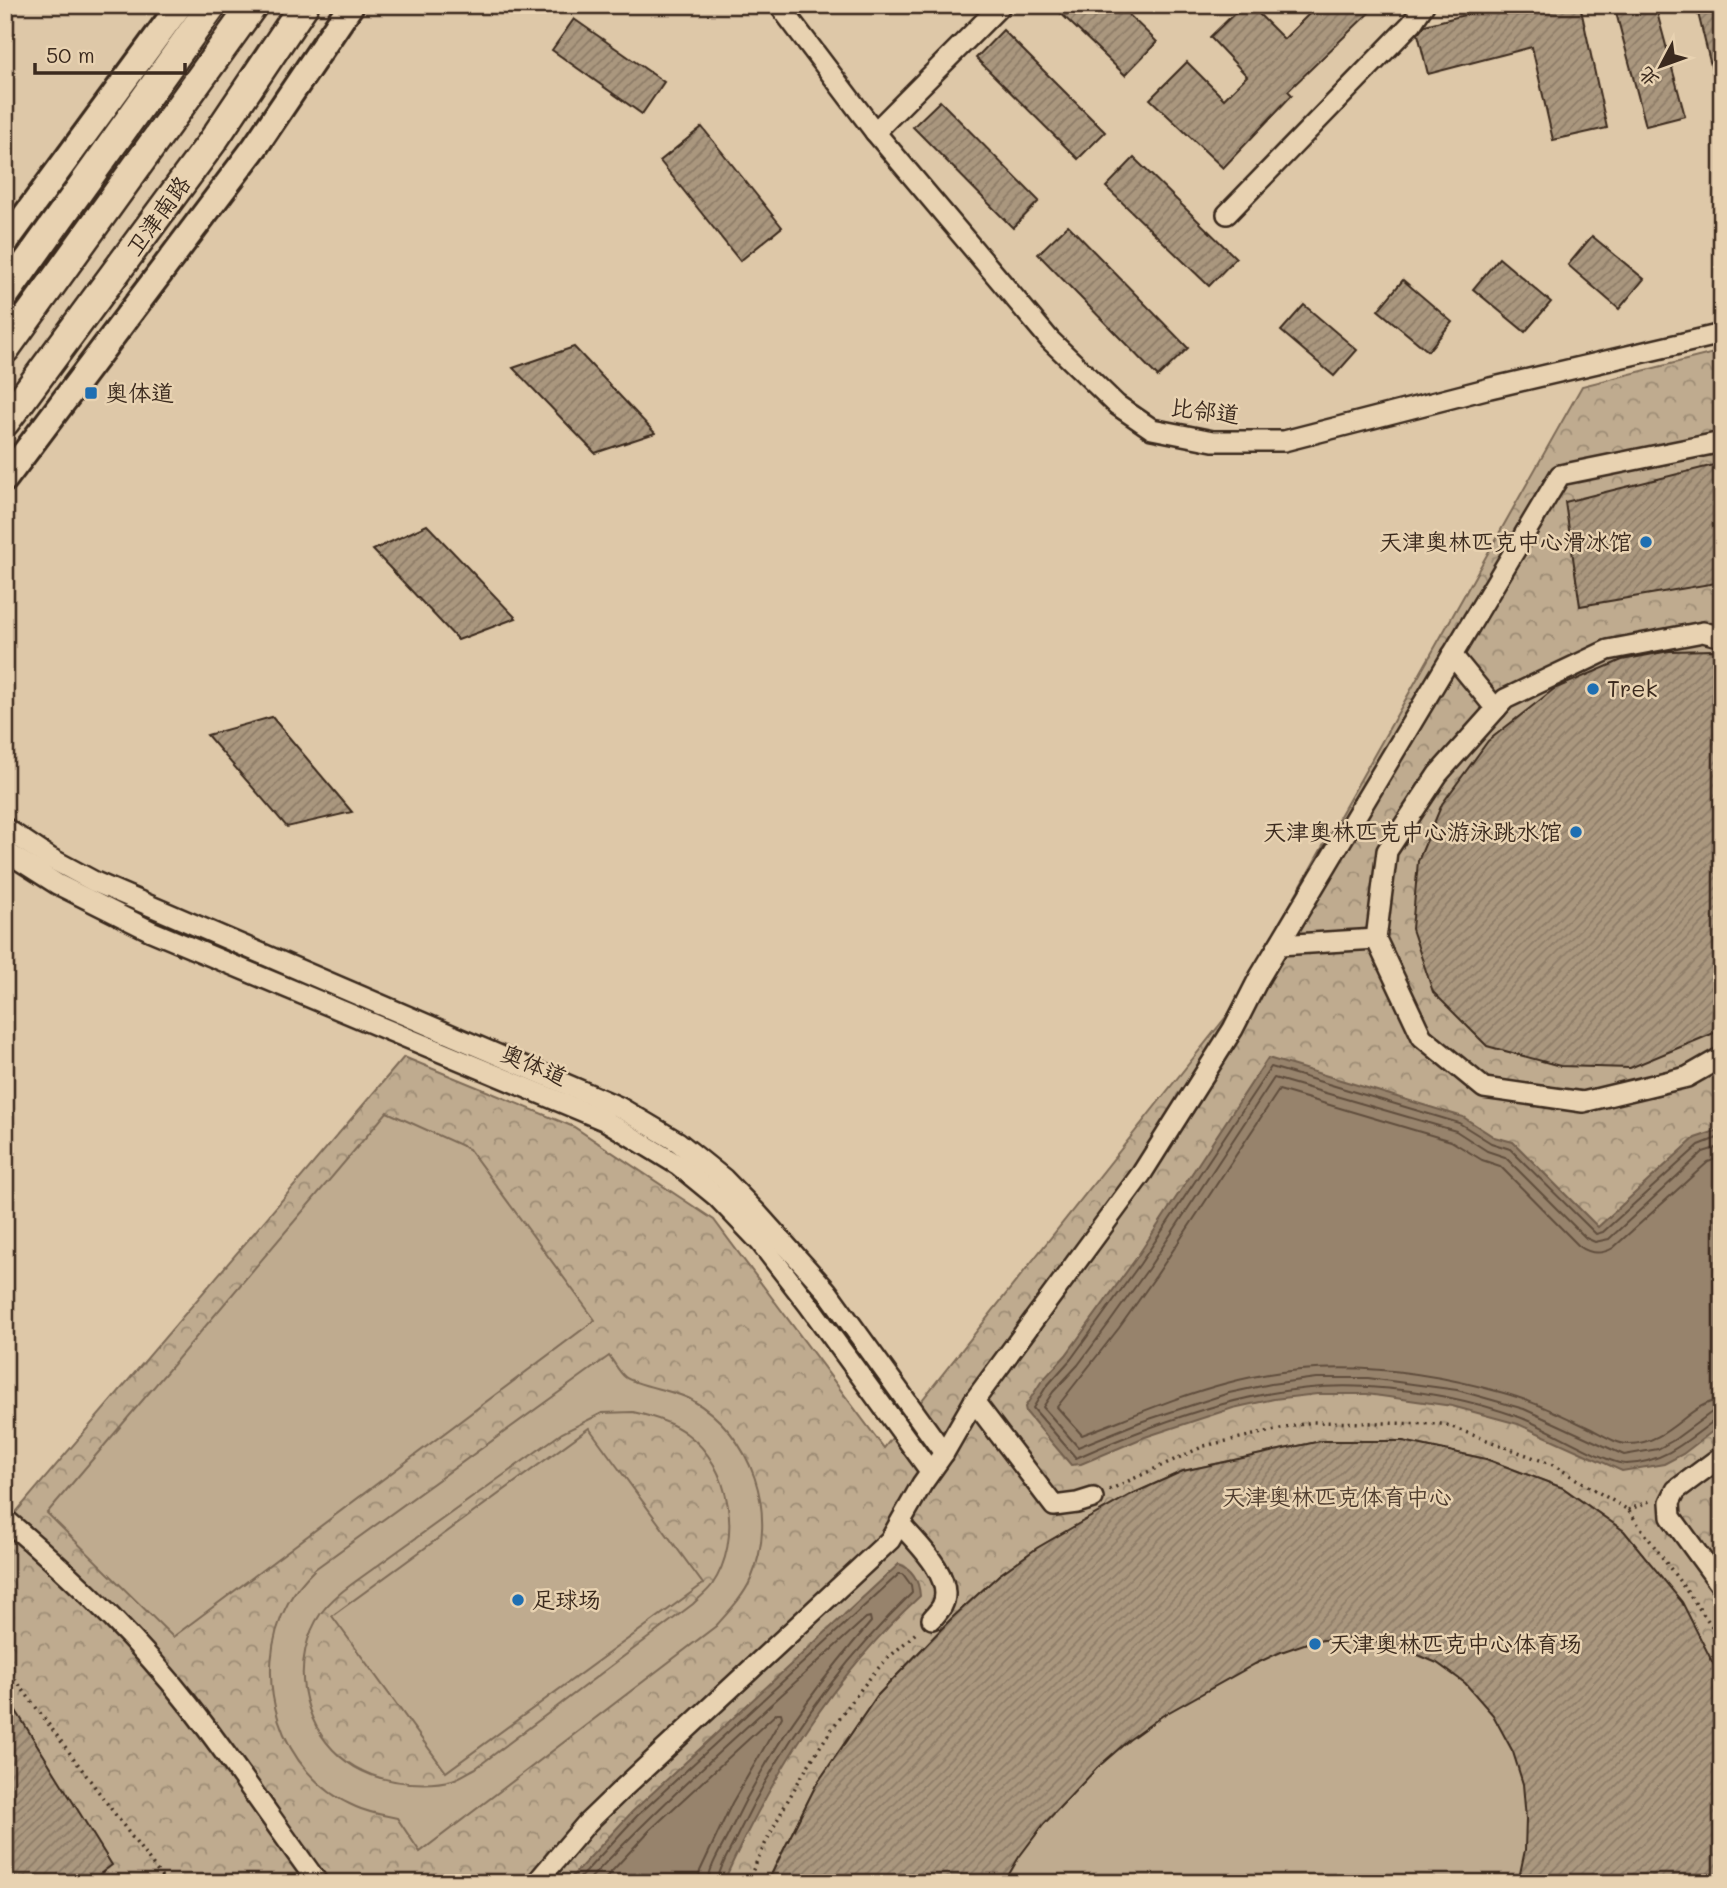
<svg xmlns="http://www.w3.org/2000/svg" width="1727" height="1888" viewBox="0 0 1727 1888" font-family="Mali,'LXGW WenKai TC',sans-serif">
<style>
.forest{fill:url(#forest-crowns);stroke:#7d6a56;stroke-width:2}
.garden{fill:#bfab8f;stroke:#7d6a56;stroke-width:2;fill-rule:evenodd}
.water{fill:#97836c;stroke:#725f4d;stroke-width:2}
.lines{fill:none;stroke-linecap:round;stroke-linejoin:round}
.shore{stroke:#604e3d;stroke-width:2}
.building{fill:url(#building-hatch);stroke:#3b2a1e;stroke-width:2}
.minor-casing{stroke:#3b2a1e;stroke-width:24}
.major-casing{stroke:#3b2a1e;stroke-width:30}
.highway-casing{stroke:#3b2a1e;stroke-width:33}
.path{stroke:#3b2a1e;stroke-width:3.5;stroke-dasharray:2 5;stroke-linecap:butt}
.minor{stroke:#e8d2b1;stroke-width:19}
.major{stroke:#e8d2b1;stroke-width:24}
.highway{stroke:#e8d2b1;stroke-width:28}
.poi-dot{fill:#1f6fb2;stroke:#e8d2b1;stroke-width:2.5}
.labels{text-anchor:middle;stroke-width:5;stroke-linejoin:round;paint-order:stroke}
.street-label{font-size:23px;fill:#3b2a1e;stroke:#e8d2b1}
.poi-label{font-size:23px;fill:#3b2a1e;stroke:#e8d2b1;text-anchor:start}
.park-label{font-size:23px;fill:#4f3d2f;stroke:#e8d2b1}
</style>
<defs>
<pattern id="forest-crowns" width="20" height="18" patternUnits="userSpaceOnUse" patternTransform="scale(1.75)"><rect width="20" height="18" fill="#bfab8f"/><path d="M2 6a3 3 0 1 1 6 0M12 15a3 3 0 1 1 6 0" fill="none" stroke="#9c8b74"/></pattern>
<pattern id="building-hatch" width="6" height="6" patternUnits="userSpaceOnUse" patternTransform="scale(1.75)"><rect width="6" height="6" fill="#aa977e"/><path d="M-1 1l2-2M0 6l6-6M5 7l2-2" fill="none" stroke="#8c7b67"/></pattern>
</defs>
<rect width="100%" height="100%" fill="#dec8a8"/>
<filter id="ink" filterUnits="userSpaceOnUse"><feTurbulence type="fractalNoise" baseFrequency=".0143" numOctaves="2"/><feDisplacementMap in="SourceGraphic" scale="14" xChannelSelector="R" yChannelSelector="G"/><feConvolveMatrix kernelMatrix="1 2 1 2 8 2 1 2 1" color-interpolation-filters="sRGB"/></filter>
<g filter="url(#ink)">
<path class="forest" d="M 1722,351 L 1722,1883 L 5,1883 L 5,1525 L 404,1057 L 574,1127 L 714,1220 L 884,1448 L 1229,1013 L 1582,386 Z"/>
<g class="garden">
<path d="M 387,1112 L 469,1149 L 595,1320 L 173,1637 L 47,1513 Z"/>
<path d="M 609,1356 C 614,1362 619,1372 625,1377 C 635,1385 675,1391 690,1399 C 753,1434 779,1514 751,1579 C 743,1597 729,1611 716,1626 L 420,1852 L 397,1818 C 383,1815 369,1813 356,1807 C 279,1775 249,1674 288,1603 C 295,1590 304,1580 315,1569 ZM 633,1412 C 651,1416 672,1422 687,1434 C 731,1466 743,1540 712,1585 C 707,1592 699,1598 693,1604 L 476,1768 C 468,1772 460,1778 452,1780 C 438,1784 424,1784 410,1783 C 353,1779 314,1746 304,1689 C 300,1663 306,1635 321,1613 C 330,1601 341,1592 352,1584 L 562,1433 L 602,1413 Z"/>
<path d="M 589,1428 L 703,1584 L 446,1772 L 332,1616 Z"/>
<path d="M 1321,1441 L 1403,1441 L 1486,1459 L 1563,1488 L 1624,1531 L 1681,1602 L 1716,1669 L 1722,1691 L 1722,1883 L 767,1883 L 816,1785 L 877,1696 L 952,1618 L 999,1575 L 1037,1548 L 1080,1523 L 1130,1495 L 1183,1471 Z"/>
</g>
<g class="water">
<path d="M 1268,1058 L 1463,1117 L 1494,1137 L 1513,1142 L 1598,1227 L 1695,1138 L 1722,1129 L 1722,1424 L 1683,1454 L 1664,1464 L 1622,1471 L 1518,1424 L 1452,1406 L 1367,1394 L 1317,1394 L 1274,1399 L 1233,1408 L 1145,1437 L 1081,1464 L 1071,1465 L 1026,1412 L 1025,1407 L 1041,1382 L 1066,1355 L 1135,1260 Z"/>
<path d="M 899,1564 C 913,1569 919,1582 920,1596 C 833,1676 772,1775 723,1883 L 566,1883 L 632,1812 Z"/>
</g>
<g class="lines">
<g class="shore">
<path d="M 1722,1136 L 1699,1145 L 1603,1232 L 1596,1234 L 1510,1149 L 1491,1143 L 1459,1123 L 1271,1067 L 1140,1264 L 1071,1359 L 1046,1387 L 1033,1408 L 1076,1458 C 1164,1419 1270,1380 1368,1387 C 1419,1390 1471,1400 1519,1417 C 1543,1425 1606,1464 1626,1464 C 1663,1463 1687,1441 1715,1420 L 1722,1419"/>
<path d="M 1722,1146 L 1703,1152 L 1609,1239 L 1595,1242 L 1586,1238 L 1505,1157 L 1487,1151 L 1456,1131 L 1274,1078 L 1148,1269 L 1110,1322 L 1078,1365 L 1053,1392 L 1043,1407 L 1078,1447 L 1140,1422 L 1229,1393 L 1271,1384 L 1316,1378 L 1368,1378 L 1457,1390 L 1524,1409 L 1624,1455 L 1658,1449 L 1674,1440 L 1712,1412 L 1722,1410"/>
<path d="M 1722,1157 L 1708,1162 L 1613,1248 C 1601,1255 1590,1254 1579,1246 L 1500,1166 L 1482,1160 L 1451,1141 L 1279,1090 L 1156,1276 L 1119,1328 L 1057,1407 L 1082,1435 C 1130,1417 1177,1396 1227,1383 C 1318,1358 1411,1367 1500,1392 C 1531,1400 1559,1414 1589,1428 C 1600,1433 1615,1444 1628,1444 C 1670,1445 1689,1401 1722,1400"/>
<path d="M 575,1883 L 637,1816 L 899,1574 L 903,1574 L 911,1585 L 912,1593 C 840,1663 782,1743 738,1834 C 731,1849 719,1867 717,1883"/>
<path d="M 586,1883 C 675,1789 771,1705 866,1618 L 870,1617 L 871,1622 C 814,1687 766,1755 729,1833 C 722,1848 709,1866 708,1883"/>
<path d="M 601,1883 L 650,1830 L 777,1713 L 781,1713 L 782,1717 L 732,1803 L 700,1871 L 698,1883"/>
</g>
</g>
<g class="building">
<path d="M 1052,5 L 1119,5 L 1157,42 L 1125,75 Z"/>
<path d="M 1243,5 L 1250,5 L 1284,39 L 1318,5 L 1377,5 L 1288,91 L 1292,95 L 1223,168 L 1150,99 L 1187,62 L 1224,99 L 1247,76 L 1210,37 Z"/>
<path d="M 1504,5 L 1580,5 L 1607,128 L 1553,140 L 1532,47 L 1428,74 L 1418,34 L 1425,25 Z"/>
<path d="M 1614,5 L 1655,5 L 1685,116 L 1646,126 Z"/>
<path d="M 1696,5 L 1722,5 L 1722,85 L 1716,86 Z"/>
<path d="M 574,19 L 664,82 L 642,114 L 552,50 Z"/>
<path d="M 1003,30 L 1105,132 L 1078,159 L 976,58 Z"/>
<path d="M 940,101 L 1039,201 L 1013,228 L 913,127 Z"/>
<path d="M 702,127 L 782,227 L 740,261 L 660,161 Z"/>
<path d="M 1134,158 L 1236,258 L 1209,286 L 1106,187 Z"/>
<path d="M 1068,225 L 1188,348 L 1158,377 L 1038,254 Z"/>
<path d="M 1592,236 L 1644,279 L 1619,309 L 1568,265 Z"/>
<path d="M 1499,258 L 1551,302 L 1525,332 L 1473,289 Z"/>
<path d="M 1403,280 L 1452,322 L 1428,351 L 1378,310 Z"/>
<path d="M 1304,305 L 1357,350 L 1334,376 L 1281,331 Z"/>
<path d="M 574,347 L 655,433 L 595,453 L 513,368 Z"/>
<path d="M 1722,463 L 1722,582 L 1580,606 L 1565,502 Z"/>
<path d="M 427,525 L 516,618 L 458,640 L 373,550 Z"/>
<path d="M 1712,650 L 1722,653 L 1722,1027 L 1714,1033 L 1630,1068 L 1560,1066 L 1487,1046 L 1433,992 L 1412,929 L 1418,861 L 1442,804 L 1488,741 L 1554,689 L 1622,660 L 1669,651 Z"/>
<path d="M 272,717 L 352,812 L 287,827 L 207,735 Z"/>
<path d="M 1321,1441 L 1403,1441 L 1486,1459 L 1563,1488 L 1624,1531 L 1682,1602 L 1716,1669 L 1722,1691 L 1722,1883 L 1518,1883 L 1525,1850 L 1526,1819 L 1523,1784 L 1513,1752 L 1493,1715 L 1465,1683 L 1437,1663 L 1404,1649 L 1371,1641 L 1338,1638 L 1310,1642 L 1281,1652 L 1255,1664 L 1162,1716 L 1129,1740 L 1098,1767 L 1044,1824 L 1019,1857 L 1004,1883 L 767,1883 L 816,1785 L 877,1696 L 952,1618 L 999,1575 L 1037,1548 L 1080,1523 L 1130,1495 L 1183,1471 Z"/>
<path d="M 5,1693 L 112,1865 L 88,1883 L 5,1883 Z"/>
</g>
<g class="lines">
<defs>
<g id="minor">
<path d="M 779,5 L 875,132 L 1050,340 L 1117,405 L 1152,429 L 1213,441 L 1284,441 L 1490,388 L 1722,334"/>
<path d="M 875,132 L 1001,5"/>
<path d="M 1227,214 L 1412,23 L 1424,5"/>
<path d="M 1722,637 L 1703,632 L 1608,650 L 1505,699 L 1438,774 L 1387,851 L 1376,939 L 1422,1037 L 1484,1088 L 1583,1102 L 1687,1077 L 1722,1057"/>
<path d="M 1452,655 L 1496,709"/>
<path d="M 5,828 L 50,858 L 95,882 L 619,1107 L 678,1142 L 724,1179 L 757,1213 L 827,1291 L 944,1453"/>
<path d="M 5,851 L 57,884 L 151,931 L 606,1121 L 678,1165 L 717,1197 L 760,1242 L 808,1304 L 930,1471"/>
<path d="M 1279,945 L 1376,939"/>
<path d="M 974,1401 L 1054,1506 L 1077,1503 L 1093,1498"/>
<path d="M 1722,1456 L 1676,1490 L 1670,1502 L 1671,1517 L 1722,1587"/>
<path d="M 5,1519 C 71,1575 136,1637 189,1705 C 234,1763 275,1824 318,1883"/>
<path d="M 901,1525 C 917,1543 956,1579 942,1606 C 940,1610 935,1615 932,1619"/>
<path d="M 536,1883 L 587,1823 L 618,1793 L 890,1540 L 922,1484 L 944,1453 L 974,1401 L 1142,1173 L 1233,1029 L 1259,978 L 1560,475 L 1722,442"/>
</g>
<g id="major">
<path d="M 5,243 L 180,5"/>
<path d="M 5,479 L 255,147 L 351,5"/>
</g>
<g id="highway">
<path d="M 5,294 L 212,5"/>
<path d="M 5,349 L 253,5"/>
<path d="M 5,422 L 212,142 L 304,5"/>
</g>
</defs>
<use href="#minor" class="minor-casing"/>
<use href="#major" class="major-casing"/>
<use href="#highway" class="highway-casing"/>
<g class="path">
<path d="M 1109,1490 L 1204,1446 L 1312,1422 L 1444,1424 L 1553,1465 L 1628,1510 L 1722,1640"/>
<path d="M 1628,1510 L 1652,1500"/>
<path d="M 5,1638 L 15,1679 L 166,1883"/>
<path d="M 747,1883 C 780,1808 822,1736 874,1673 C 887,1658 903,1645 917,1632"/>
</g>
<use href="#minor" class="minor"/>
<use href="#major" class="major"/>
<use href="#highway" class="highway"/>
</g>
</g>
<g class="poi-dot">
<rect x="84" y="386" width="14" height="14" rx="3.5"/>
<circle cx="1646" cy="542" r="7"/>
<circle cx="1593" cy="689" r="7"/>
<circle cx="1576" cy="832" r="7"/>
<circle cx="518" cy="1600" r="7"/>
<circle cx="1315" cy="1644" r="7"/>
</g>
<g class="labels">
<g class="street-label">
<text transform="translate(158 216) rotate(-54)" y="8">卫津南路</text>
<text transform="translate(1205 411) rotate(7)" y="8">比邻道</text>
<text transform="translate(534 1065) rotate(23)" y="8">奥体道</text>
</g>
<g class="poi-label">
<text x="105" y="401">奥体道</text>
<text x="1632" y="550" text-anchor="end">天津奥林匹克中心滑冰馆</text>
<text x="1607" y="697">Trek</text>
<text x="1562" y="840" text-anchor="end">天津奥林匹克中心游泳跳水馆</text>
<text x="532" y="1608">足球场</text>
<text x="1329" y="1652">天津奥林匹克中心体育场</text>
</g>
<g class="park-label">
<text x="1337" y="1505">天津奥林匹克体育中心</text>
</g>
</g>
<rect width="1727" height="1888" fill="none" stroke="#e8d2b1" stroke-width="28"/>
<rect x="14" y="14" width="1699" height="1860" fill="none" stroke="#3b2a1e" stroke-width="2.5" filter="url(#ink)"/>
<g transform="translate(1661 66) rotate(229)" stroke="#e8d2b1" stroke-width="5" paint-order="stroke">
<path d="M0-5L12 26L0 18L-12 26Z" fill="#3b2a1e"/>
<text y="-10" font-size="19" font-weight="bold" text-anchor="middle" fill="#3b2a1e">北</text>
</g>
<path d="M35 63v10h150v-10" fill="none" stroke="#3b2a1e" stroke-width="3.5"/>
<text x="46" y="63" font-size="21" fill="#3b2a1e" stroke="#e8d2b1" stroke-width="5" paint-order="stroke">50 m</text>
</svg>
